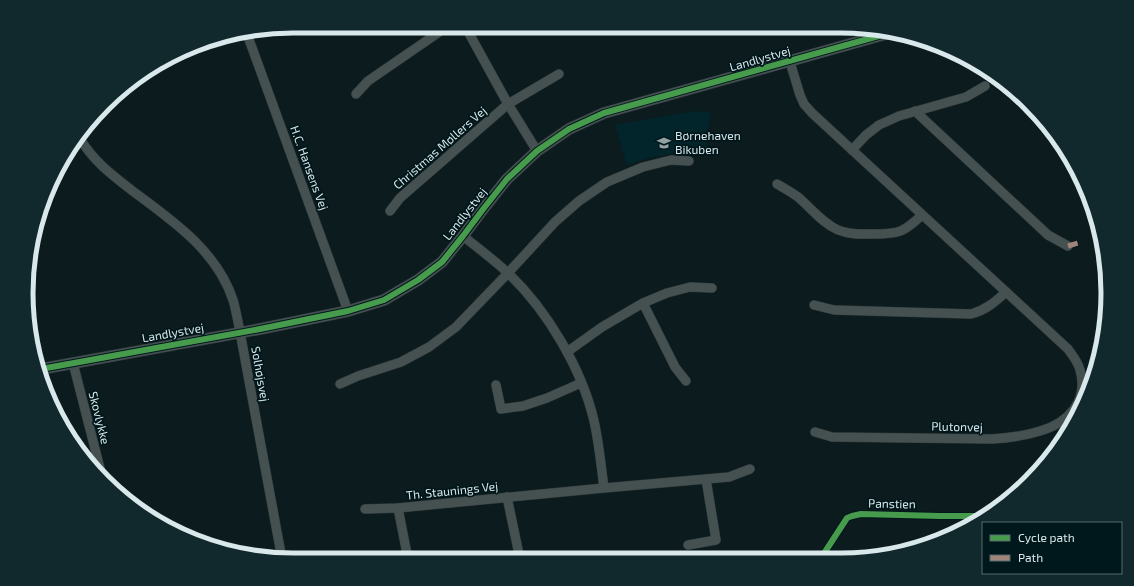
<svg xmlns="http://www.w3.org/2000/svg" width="1134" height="586" viewBox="0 0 1134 586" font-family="'Exo 2',sans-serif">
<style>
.built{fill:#02252b}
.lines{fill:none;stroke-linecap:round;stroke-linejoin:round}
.minor-casing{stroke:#2e3839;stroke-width:10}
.tertiary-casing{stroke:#2e3839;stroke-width:12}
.minor{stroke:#455051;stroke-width:9}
.tertiary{stroke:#455051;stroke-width:11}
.quiet{stroke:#a18479;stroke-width:5;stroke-dasharray:10 5;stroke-linecap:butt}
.cycleway-casing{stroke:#00171b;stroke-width:8}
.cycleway{stroke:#469c4c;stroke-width:6}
.labels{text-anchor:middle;stroke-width:3.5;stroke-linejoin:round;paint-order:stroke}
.street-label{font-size:12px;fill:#d9e8eb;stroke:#00171b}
.poi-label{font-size:12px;fill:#d9e8eb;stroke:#00171b;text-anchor:start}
.rim{fill:none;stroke:#d9e8eb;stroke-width:5}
</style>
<rect width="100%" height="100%" fill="#0c1b1e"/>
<path class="built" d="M 695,111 L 711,113 L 706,138 L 707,148 L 652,157 L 627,165 L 615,125 Z"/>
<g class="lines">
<defs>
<g id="minor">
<path d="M 465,26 L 508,104 L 537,151"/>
<path d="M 247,34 L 348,311"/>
<path d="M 790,62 L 800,95 L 804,104 L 812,113 L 1068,349 C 1073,356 1078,362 1080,370 C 1089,401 1068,423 1040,431 C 1024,436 1008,438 992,439 L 832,437 L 815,432"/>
<path d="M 356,94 L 368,81 L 448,26"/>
<path d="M 915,111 L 1048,235 L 1068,246"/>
<path d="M 79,137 C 93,161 112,175 134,192 C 173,221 217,251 233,300 C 236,310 238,322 240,332 L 282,559"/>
<path d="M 852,150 L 866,135 L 879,125 L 899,116 L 966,97 L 985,86"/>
<path d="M 777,184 C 784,188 791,192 798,197 C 811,208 822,223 838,230 C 850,235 863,234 875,234 C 899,234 904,232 922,215"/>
<path d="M 390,211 L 400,198 L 508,104 L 559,74"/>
<path d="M 463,236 C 478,248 494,260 508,273 C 547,310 582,369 594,421 C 599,443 601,465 604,488"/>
<path d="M 643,303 L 675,367 L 686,381"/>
<path d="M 814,305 L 834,310 L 971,314 C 986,310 995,302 1006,292"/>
<path d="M 567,352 L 602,327 L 643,303 L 667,293 L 690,287 L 712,288"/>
<path d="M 73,363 L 103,480"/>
<path d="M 340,384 L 358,376 L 401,362 L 429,347 L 456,327 L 508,273 L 555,222 L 579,201 L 607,182 L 643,167 L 671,160 L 689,161"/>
<path d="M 496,385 L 501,409 L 523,406 L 547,398 L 581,383"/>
<path d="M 507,497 L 520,559"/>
<path d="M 398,508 L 408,559"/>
<path d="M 365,509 L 398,508 L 604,488 L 729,477 L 750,469"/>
<path d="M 688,545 L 716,540 L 706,479"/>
</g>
<path id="tertiary" d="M 41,369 L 260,329 L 348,311 L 384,300 L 418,280 L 442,262 L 463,236 L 484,208 L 507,179 L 537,151 L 569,129 L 604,113 L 893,32"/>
</defs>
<use href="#minor" class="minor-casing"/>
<use href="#tertiary" class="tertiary-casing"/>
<use href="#minor" class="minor"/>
<use href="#tertiary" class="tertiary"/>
<path class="quiet" d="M 1068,246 L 1078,243"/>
<defs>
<g id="cycleway">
<path d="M 41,369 L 260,329 L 348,311 L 384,300 L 418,280 L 442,262 L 463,236 L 484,208 L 507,179 L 537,151 L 569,129 L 604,113 L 893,32"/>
<path d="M 821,558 L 847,518 L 852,516 L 861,514 L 940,516 L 985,516"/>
</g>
</defs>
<use href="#cycleway" class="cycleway-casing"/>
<use href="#cycleway" class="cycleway"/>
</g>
<defs>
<symbol id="school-bare" viewBox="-9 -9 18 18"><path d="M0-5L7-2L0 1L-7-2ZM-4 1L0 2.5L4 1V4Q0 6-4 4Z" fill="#91a0a3" stroke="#00171b" stroke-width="2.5" paint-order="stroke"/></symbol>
</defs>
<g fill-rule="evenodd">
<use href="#school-bare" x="654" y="133" width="20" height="20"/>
</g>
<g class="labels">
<g class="street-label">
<text transform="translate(760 59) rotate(-16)" y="4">Landlystvej</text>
<text transform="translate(440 148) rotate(-41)" y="4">Christmas Møllers Vej</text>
<text transform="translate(309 168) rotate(70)" y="4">H.C. Hansens Vej</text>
<text transform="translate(465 214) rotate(-52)" y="4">Landlystvej</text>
<text transform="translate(173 333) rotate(-10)" y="4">Landlystvej</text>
<text transform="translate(260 374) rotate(80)" y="4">Solhøjsvej</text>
<text transform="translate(99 418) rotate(76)" y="4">Skovlykke</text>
<text transform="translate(957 427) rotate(1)" y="4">Plutonvej</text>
<text transform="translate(452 491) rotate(-6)" y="4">Th. Staunings Vej</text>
<text transform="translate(892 504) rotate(1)" y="4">Panstien</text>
</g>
<g class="poi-label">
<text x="675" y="140">Børnehaven<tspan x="675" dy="14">Bikuben</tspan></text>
</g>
</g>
<path d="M0 0H1134V586H0ZM293 33H841A260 260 0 0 1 1101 293V293A260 260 0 0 1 841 553H293A260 260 0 0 1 33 293V293A260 260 0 0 1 293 33Z" fill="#11282c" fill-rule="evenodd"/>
<path class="rim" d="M293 33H841A260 260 0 0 1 1101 293V293A260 260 0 0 1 841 553H293A260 260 0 0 1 33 293V293A260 260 0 0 1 293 33Z"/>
<rect x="982" y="522" width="140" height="52" fill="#00171b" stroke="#576b6e"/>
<rect x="990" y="535" width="20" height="6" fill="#469c4c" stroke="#576b6e"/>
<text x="1018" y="542" font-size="12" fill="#d9e8eb">Cycle path</text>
<rect x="990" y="555" width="20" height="6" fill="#a18479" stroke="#576b6e"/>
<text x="1018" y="562" font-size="12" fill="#d9e8eb">Path</text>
</svg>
